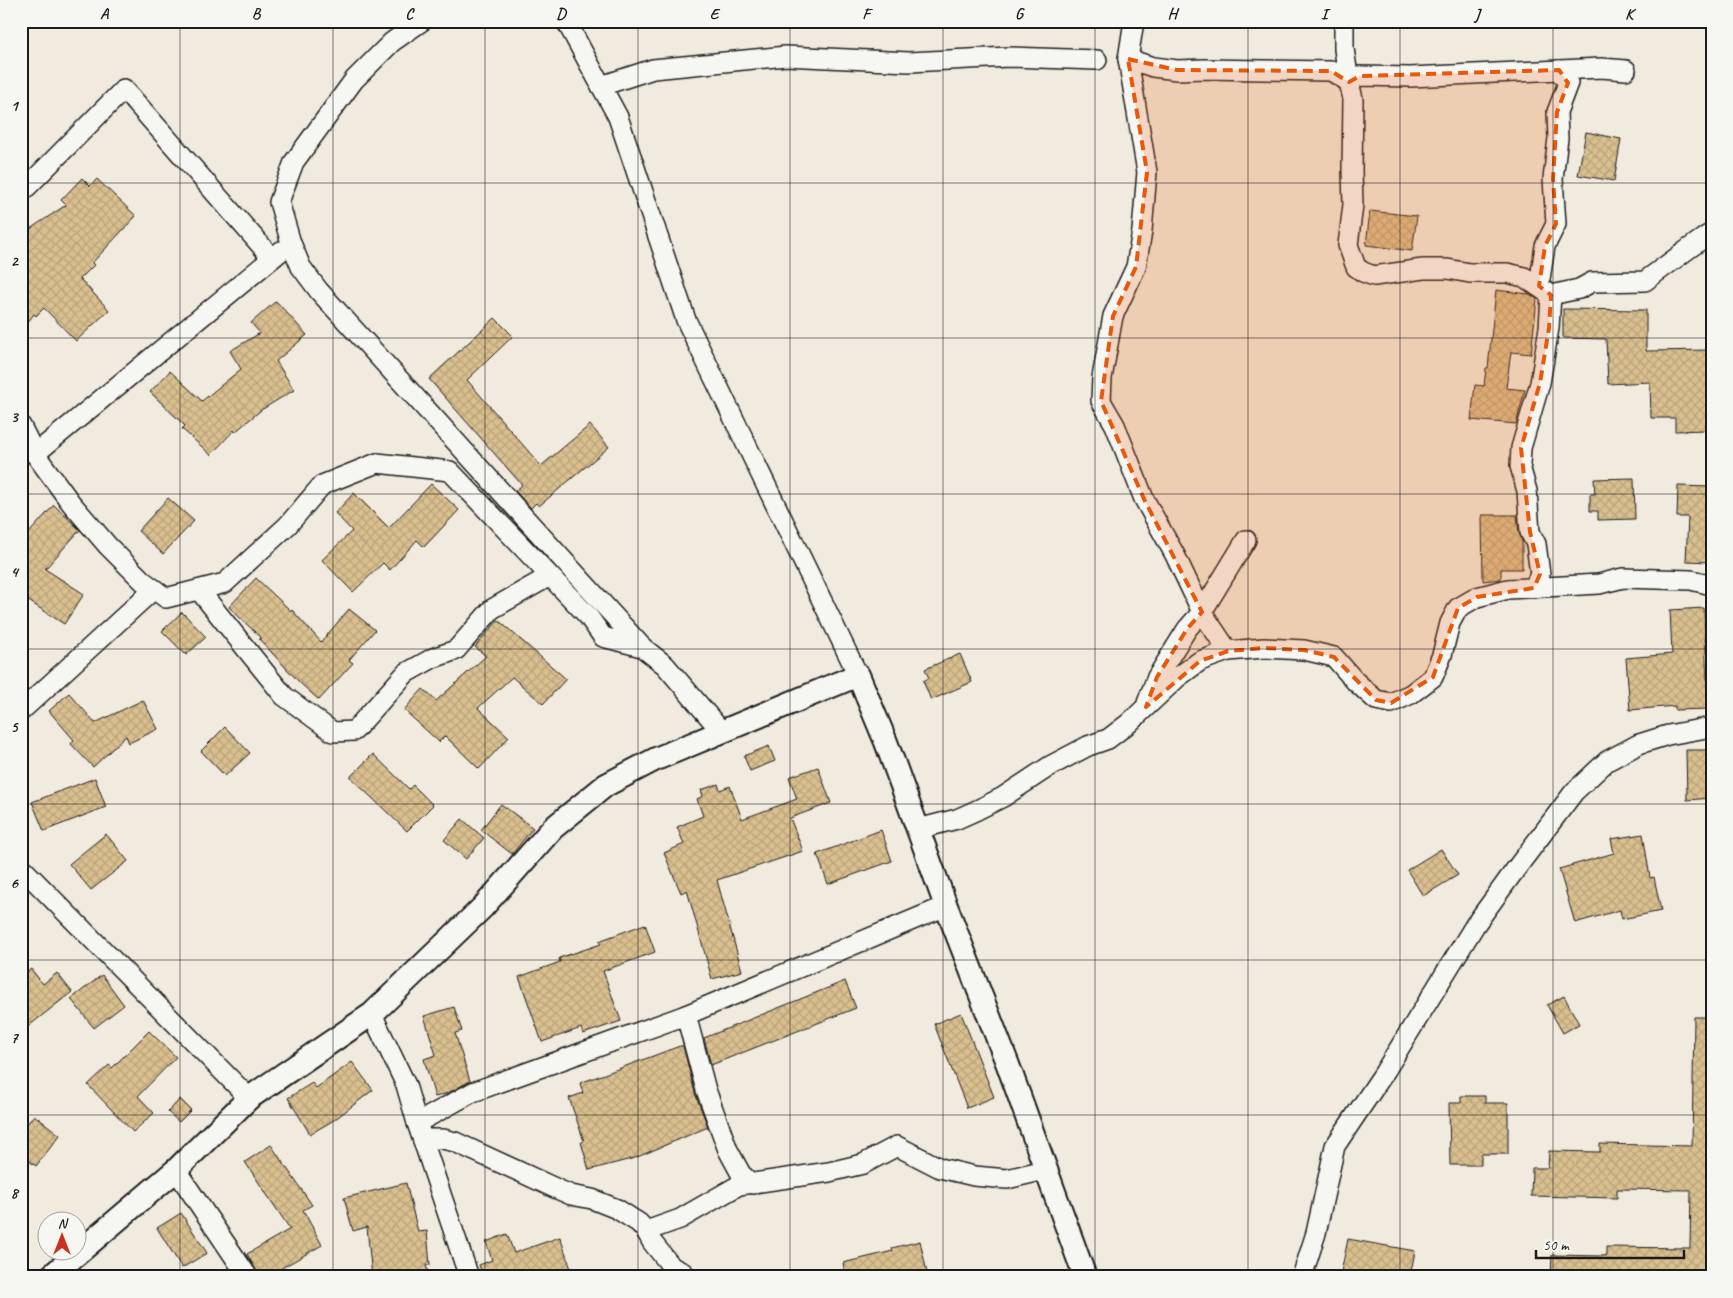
<svg xmlns="http://www.w3.org/2000/svg" width="1733" height="1298" viewBox="0 0 1733 1298" font-family="Caveat,sans-serif">
<style>
.building{fill:url(#building-cross-hatch);stroke:#1c1c1c}
.lines{fill:none;stroke-linecap:round;stroke-linejoin:round}
.minor-casing{stroke:#1c1c1c;stroke-width:22}
.tertiary-casing{stroke:#1c1c1c;stroke-width:26}
.minor{stroke:#f6f6f2;stroke-width:19}
.tertiary{stroke:#f6f6f2;stroke-width:22}
.marked{fill:#e8590c;fill-opacity:0.2;stroke:#e8590c;stroke-width:4;stroke-dasharray:10 6;stroke-linejoin:round}
.grid{fill:none;stroke:#1c1c1c;stroke-width:1;stroke-opacity:0.55}
.neatline{fill:none;stroke:#1c1c1c;stroke-width:2}
.grid-label{font-size:16px;text-anchor:middle;font-weight:bold;fill:#1c1c1c}
</style>
<defs>
<pattern id="building-cross-hatch" width="8" height="8" patternUnits="userSpaceOnUse" patternTransform="scale(1.25)"><rect width="8" height="8" fill="#dabf8f"/><path d="M0 0l8 8M0 8l8-8" fill="none" stroke="#baa47b"/></pattern>
</defs>
<rect width="100%" height="100%" fill="#f0ebde"/>
<filter id="ink" filterUnits="userSpaceOnUse"><feTurbulence type="fractalNoise" baseFrequency=".02" numOctaves="2"/><feDisplacementMap in="SourceGraphic" scale="10" xChannelSelector="R" yChannelSelector="G"/><feConvolveMatrix kernelMatrix="1 2 1 2 8 2 1 2 1" color-interpolation-filters="sRGB"/></filter>
<g filter="url(#ink)">
<g class="building">
<path d="M 1586,132 L 1621,139 L 1614,181 L 1578,175 Z"/>
<path d="M 82,178 L 90,186 L 97,179 L 136,216 L 92,263 L 94,265 L 80,279 L 109,310 L 76,341 L 44,308 L 36,316 L 34,314 L 21,331 L 21,235 L 66,205 L 61,200 Z"/>
<path d="M 1370,211 L 1417,216 L 1412,251 L 1366,245 Z"/>
<path d="M 1496,290 L 1529,294 L 1537,299 L 1531,354 L 1511,352 L 1506,388 L 1525,390 L 1516,424 L 1471,420 L 1475,385 L 1484,386 L 1486,368 L 1488,368 Z"/>
<path d="M 276,301 L 307,335 L 276,361 L 294,390 L 261,410 L 235,432 L 234,430 L 211,455 L 182,429 L 185,426 L 150,392 L 170,371 L 202,401 L 241,369 L 230,351 L 260,333 L 251,323 Z"/>
<path d="M 1563,309 L 1646,310 L 1646,351 L 1712,350 L 1712,423 L 1706,423 L 1706,430 L 1675,431 L 1675,418 L 1651,418 L 1650,382 L 1608,384 L 1606,339 L 1563,338 Z"/>
<path d="M 495,318 L 513,336 L 467,380 L 541,466 L 590,425 L 609,447 L 539,506 L 536,503 L 531,508 L 515,491 L 522,485 L 429,379 Z"/>
<path d="M 1634,478 L 1635,519 L 1598,520 L 1598,511 L 1590,511 L 1590,494 L 1595,494 L 1594,479 Z"/>
<path d="M 431,484 L 459,510 L 424,547 L 417,540 L 390,570 L 383,563 L 353,592 L 322,560 L 352,531 L 335,513 L 354,493 L 389,528 Z"/>
<path d="M 1678,486 L 1712,487 L 1712,562 L 1686,561 L 1688,517 L 1677,517 Z"/>
<path d="M 168,498 L 194,521 L 163,554 L 138,531 Z"/>
<path d="M 54,505 L 80,530 L 45,569 L 84,594 L 64,624 L 21,596 L 21,542 Z"/>
<path d="M 1482,515 L 1517,515 L 1519,533 L 1522,541 L 1522,569 L 1501,569 L 1501,579 L 1483,581 Z"/>
<path d="M 256,578 L 291,611 L 292,610 L 321,642 L 349,609 L 375,630 L 349,660 L 353,663 L 319,700 L 300,683 L 259,639 L 261,638 L 229,607 Z"/>
<path d="M 1704,608 L 1708,709 L 1675,710 L 1675,706 L 1630,710 L 1626,658 L 1672,654 L 1670,610 Z"/>
<path d="M 182,612 L 206,637 L 186,655 L 162,631 Z"/>
<path d="M 498,620 L 566,679 L 543,704 L 512,677 L 478,708 L 509,737 L 479,769 L 445,736 L 439,742 L 404,710 L 423,689 L 436,701 L 486,656 L 475,647 Z"/>
<path d="M 960,654 L 972,682 L 931,700 L 923,681 L 929,678 L 925,669 Z"/>
<path d="M 69,693 L 95,723 L 143,700 L 158,729 L 129,743 L 126,736 L 93,767 L 71,744 L 74,740 L 49,711 Z"/>
<path d="M 225,727 L 250,753 L 225,776 L 201,751 Z"/>
<path d="M 769,746 L 775,761 L 750,771 L 744,756 Z"/>
<path d="M 1686,750 L 1712,750 L 1712,798 L 1687,800 Z"/>
<path d="M 373,754 L 409,789 L 413,785 L 433,805 L 407,831 L 350,777 Z"/>
<path d="M 818,767 L 831,803 L 790,818 L 803,851 L 717,880 L 742,971 L 712,979 L 687,890 L 681,893 L 664,853 L 684,844 L 677,827 L 703,816 L 697,799 L 703,796 L 701,790 L 718,784 L 720,790 L 730,786 L 742,819 L 797,799 L 789,777 Z"/>
<path d="M 95,778 L 106,807 L 44,831 L 32,802 Z"/>
<path d="M 501,804 L 533,828 L 512,854 L 481,830 Z"/>
<path d="M 462,819 L 484,838 L 466,859 L 444,840 Z"/>
<path d="M 881,830 L 892,861 L 828,884 L 817,854 Z"/>
<path d="M 106,834 L 128,861 L 91,890 L 69,864 Z"/>
<path d="M 1643,834 L 1650,878 L 1654,877 L 1661,911 L 1622,919 L 1620,910 L 1575,923 L 1559,869 L 1614,853 L 1611,839 Z"/>
<path d="M 1441,849 L 1458,875 L 1423,896 L 1407,870 Z"/>
<path d="M 645,924 L 655,952 L 603,971 L 621,1021 L 583,1034 L 581,1028 L 542,1042 L 519,977 L 560,962 L 559,958 L 601,944 L 599,941 Z"/>
<path d="M 31,969 L 43,984 L 57,973 L 72,992 L 21,1032 L 21,977 Z"/>
<path d="M 102,975 L 124,1005 L 94,1028 L 71,999 Z"/>
<path d="M 845,981 L 856,1008 L 711,1065 L 704,1038 Z"/>
<path d="M 1564,996 L 1579,1024 L 1563,1033 L 1547,1005 Z"/>
<path d="M 454,1007 L 462,1031 L 455,1033 L 470,1081 L 448,1093 L 435,1097 L 424,1059 L 436,1055 L 424,1016 Z"/>
<path d="M 961,1013 L 994,1097 L 967,1108 L 934,1024 Z"/>
<path d="M 1694,1017 L 1711,1017 L 1707,1210 L 1712,1210 L 1712,1228 L 1708,1228 L 1707,1277 L 1551,1277 L 1552,1255 L 1606,1256 L 1606,1247 L 1690,1248 L 1691,1190 L 1617,1189 L 1617,1198 L 1531,1196 L 1532,1168 L 1548,1168 L 1549,1151 L 1600,1152 L 1600,1144 L 1692,1146 Z"/>
<path d="M 149,1031 L 176,1057 L 138,1096 L 154,1113 L 133,1132 L 88,1085 L 109,1065 L 112,1068 Z"/>
<path d="M 680,1046 L 683,1046 L 695,1093 L 708,1127 L 635,1158 L 589,1170 L 581,1142 L 584,1141 L 569,1098 L 583,1093 L 580,1083 Z"/>
<path d="M 352,1062 L 373,1090 L 334,1120 L 310,1134 L 288,1098 L 312,1083 L 316,1088 Z"/>
<path d="M 1461,1096 L 1485,1096 L 1485,1103 L 1508,1103 L 1508,1154 L 1481,1154 L 1481,1165 L 1450,1165 L 1449,1103 L 1461,1103 Z"/>
<path d="M 180,1099 L 191,1110 L 179,1122 L 168,1112 Z"/>
<path d="M 34,1115 L 60,1135 L 36,1166 L 21,1155 L 21,1132 Z"/>
<path d="M 271,1145 L 312,1205 L 303,1210 L 322,1245 L 266,1277 L 260,1277 L 247,1254 L 290,1229 L 245,1162 Z"/>
<path d="M 406,1183 L 418,1232 L 427,1231 L 430,1265 L 426,1265 L 429,1277 L 372,1277 L 367,1227 L 353,1231 L 344,1198 Z"/>
<path d="M 181,1213 L 207,1253 L 182,1268 L 157,1228 Z"/>
<path d="M 507,1234 L 514,1253 L 560,1237 L 572,1272 L 559,1277 L 483,1277 L 479,1265 L 492,1260 L 486,1242 Z"/>
<path d="M 1348,1239 L 1415,1251 L 1410,1277 L 1340,1277 Z"/>
<path d="M 920,1241 L 928,1277 L 846,1277 L 843,1263 L 893,1251 L 892,1248 Z"/>
</g>
<g class="lines">
<defs>
<g id="minor">
<path d="M 422,21 L 392,42 L 354,80 L 294,162 L 279,202 L 291,243 L 301,267 L 319,291 L 642,647"/>
<path d="M 566,21 L 618,117 L 686,320 L 858,675"/>
<path d="M 1134,21 L 1128,59 L 1147,172 L 1142,231 L 1136,267 L 1113,316 L 1102,378 L 1101,401 L 1115,425 L 1144,499 L 1175,555 L 1202,612 L 1228,651"/>
<path d="M 1344,21 L 1344,49 L 1349,82 L 1360,76 L 1410,77 L 1601,68 L 1626,70"/>
<path d="M 1128,59 L 1153,67 L 1177,70 L 1204,69 L 1331,71 L 1349,82 L 1353,99 L 1352,170 L 1353,205 L 1348,245 L 1356,267 L 1363,272 L 1374,276 L 1423,269 L 1447,269 L 1470,273 L 1507,273 L 1524,277 L 1551,295 L 1579,289 L 1592,282 L 1645,281 L 1691,247 L 1708,235 L 1712,235"/>
<path d="M 601,86 L 653,69 L 786,56 L 909,62 L 1009,57 L 1097,60"/>
<path d="M 21,193 L 124,89 L 272,258"/>
<path d="M 1539,286 L 1545,246 L 1556,224 L 1553,179 L 1558,138 L 1557,112 L 1568,83 L 1559,70"/>
<path d="M 21,426 L 35,454 L 71,503 L 108,546 L 143,581 L 166,598 L 225,583 L 288,525 L 322,485 L 377,463 L 450,471 L 588,616 L 603,637 L 642,647 L 665,665 L 722,732"/>
<path d="M 35,454 L 281,251"/>
<path d="M 1534,588 L 1540,574 L 1536,544 L 1530,532 L 1527,491 L 1520,466 L 1521,448 L 1540,383 L 1549,328 L 1551,295"/>
<path d="M 199,590 L 284,696 L 333,732 L 354,731 L 406,673 L 433,658 L 456,650 L 492,609 L 548,577"/>
<path d="M 1147,703 L 1157,677 L 1187,629 L 1202,612 L 1246,540"/>
<path d="M 21,711 L 154,589"/>
<path d="M 918,829 L 957,819 L 977,810 L 1003,797 L 1050,766 L 1088,746 L 1108,739 L 1129,723 L 1178,677 L 1200,661 L 1228,651 L 1264,648 L 1304,650 L 1334,657 L 1355,681 L 1376,700 L 1391,703 L 1411,694 L 1433,677 L 1442,655 L 1450,623 L 1458,608 L 1477,597 L 1508,589 L 1599,584 L 1623,578 L 1691,580 L 1712,585"/>
<path d="M 21,867 L 249,1098"/>
<path d="M 372,1014 L 406,1085 L 417,1123 L 469,1277"/>
<path d="M 686,1015 L 706,1090 L 728,1150 L 741,1174 L 752,1184"/>
<path d="M 417,1123 L 473,1092 L 686,1015 L 946,906"/>
<path d="M 423,1139 L 443,1139 L 455,1142 L 557,1189 L 571,1195 L 592,1199 L 617,1209 L 639,1223 L 646,1231 L 652,1242 L 672,1267 L 684,1273 L 687,1277"/>
<path d="M 176,1170 L 248,1277"/>
<path d="M 646,1231 L 680,1219 L 739,1185 L 829,1172 L 863,1164 L 897,1146 L 940,1168 L 974,1176 L 1007,1179 L 1045,1170"/>
<path d="M 1302,1277 L 1316,1233 L 1335,1146 L 1384,1073 L 1475,925 L 1518,866 L 1574,792 L 1607,761 L 1639,744 L 1668,735 L 1712,727"/>
</g>
<path id="tertiary" d="M 50,1277 L 176,1170 L 249,1098 L 372,1014 L 483,907 L 553,828 L 606,785 L 656,759 L 858,675 L 886,742 L 946,906 L 1008,1065 L 1085,1277"/>
</defs>
<use href="#minor" class="minor-casing"/>
<use href="#tertiary" class="tertiary-casing"/>
<use href="#minor" class="minor"/>
<use href="#tertiary" class="tertiary"/>
</g>
</g>
<path class="marked" d="M 1128,59 L 1177,70 L 1331,71 L 1349,82 L 1360,76 L 1559,70 L 1568,83 L 1557,112 L 1553,179 L 1556,224 L 1545,246 L 1539,286 L 1551,295 L 1549,328 L 1540,383 L 1521,448 L 1530,532 L 1540,574 L 1534,588 L 1477,597 L 1458,608 L 1433,677 L 1391,703 L 1376,700 L 1334,657 L 1304,650 L 1264,648 L 1228,651 L 1200,661 L 1146,707 L 1157,677 L 1187,629 L 1202,612 L 1144,499 L 1101,401 L 1113,316 L 1136,267 L 1147,172 Z"/>
<path class="grid" d="M 180,21 L 180,1277M 333,21 L 333,1277M 485,21 L 485,1277M 638,21 L 638,1277M 790,21 L 790,1277M 943,21 L 943,1277M 1095,21 L 1095,1277M 1248,21 L 1248,1277M 1400,21 L 1400,1277M 1553,21 L 1553,1277M 21,183 L 1712,183M 21,338 L 1712,338M 21,494 L 1712,494M 21,649 L 1712,649M 21,804 L 1712,804M 21,960 L 1712,960M 21,1115 L 1712,1115"/>
<rect width="1733" height="1298" fill="none" stroke="#f6f6f2" stroke-width="55"/>
<g transform="translate(62 1236)"><circle r="24" fill="#f6f6f2" stroke="#9f9f9c"/>
<path d="M0-4L9 19L0 12L-9 19Z" fill="#c8321e"/>
<text y="-8" font-size="14" font-weight="bold" text-anchor="middle" fill="#1c1c1c">N</text>
</g>
<path d="M1536 1250v8h148v-8" fill="none" stroke="#1c1c1c" stroke-width="2.5"/>
<text x="1543" y="1250" font-size="15" fill="#1c1c1c" stroke="#f6f6f2" stroke-width="4" paint-order="stroke">50 m</text>
<rect x="28" y="28" width="1678" height="1242" class="neatline"/>
<g class="grid-label">
<text x="104" y="19">A</text>
<text x="256" y="19">B</text>
<text x="409" y="19">C</text>
<text x="561" y="19">D</text>
<text x="714" y="19">E</text>
<text x="866" y="19">F</text>
<text x="1019" y="19">G</text>
<text x="1172" y="19">H</text>
<text x="1324" y="19">I</text>
<text x="1477" y="19">J</text>
<text x="1629" y="19">K</text>
<text x="14" y="111">1</text>
<text x="14" y="266">2</text>
<text x="14" y="422">3</text>
<text x="14" y="577">4</text>
<text x="14" y="732">5</text>
<text x="14" y="888">6</text>
<text x="14" y="1043">7</text>
<text x="14" y="1198">8</text>
</g>
</svg>
